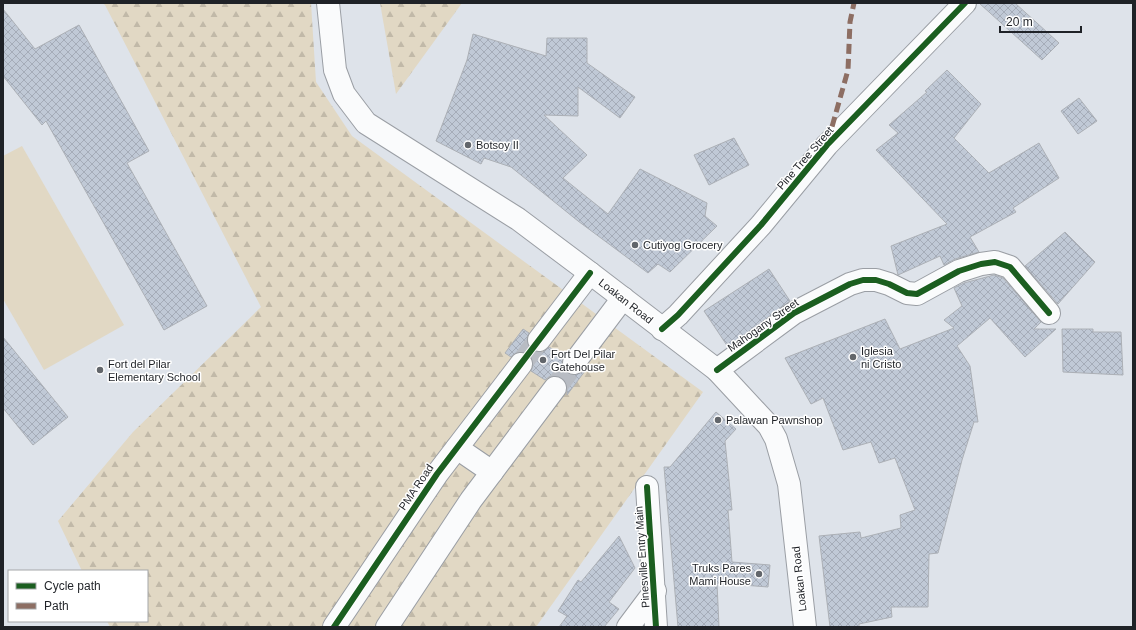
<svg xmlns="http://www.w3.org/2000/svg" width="1136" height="630" viewBox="0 0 1136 630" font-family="Helvetica,sans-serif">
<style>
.forest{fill:url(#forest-firs)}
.garden{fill:#e1d8c4}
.building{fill:url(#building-cross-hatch);stroke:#acb0b6}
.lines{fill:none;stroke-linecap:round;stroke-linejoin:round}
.minor-tunnel{stroke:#b8bcc3;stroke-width:22;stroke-dasharray:22 11;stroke-linecap:butt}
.minor-casing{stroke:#9a9ea4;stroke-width:24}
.secondary-casing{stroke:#9a9ea4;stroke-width:24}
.minor{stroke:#fafbfc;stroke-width:22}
.secondary{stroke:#fafbfc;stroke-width:22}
.quiet{stroke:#8d6e63;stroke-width:5;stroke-dasharray:10 5;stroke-linecap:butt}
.cycleway-casing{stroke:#fff;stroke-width:8}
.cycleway{stroke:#1b5e20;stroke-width:6}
.poi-dot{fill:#62666b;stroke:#fff;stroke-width:1.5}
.labels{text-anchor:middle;stroke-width:3;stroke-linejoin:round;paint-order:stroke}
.poi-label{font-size:11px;fill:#1f2227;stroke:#fff;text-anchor:start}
.street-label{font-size:11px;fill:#1f2227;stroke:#fff}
</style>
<defs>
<pattern id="forest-firs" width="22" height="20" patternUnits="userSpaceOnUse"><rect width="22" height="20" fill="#e1d8c4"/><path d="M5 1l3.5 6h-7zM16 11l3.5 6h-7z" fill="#c1b9a8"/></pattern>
<pattern id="building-cross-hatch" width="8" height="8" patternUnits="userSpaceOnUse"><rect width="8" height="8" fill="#c0c9d6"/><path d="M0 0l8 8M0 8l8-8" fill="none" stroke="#a5acb8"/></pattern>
</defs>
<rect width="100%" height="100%" fill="#dee3ea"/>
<g class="forest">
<path d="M 102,3 L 311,3 L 316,82 L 352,136 L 703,392 L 536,627 L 110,627 L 107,621 L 147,621 L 147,571 L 82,571 L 58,521 L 133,432 L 261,307 L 105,5 Z"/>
<path d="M 380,3 L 462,3 L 396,94 Z"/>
</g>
<path class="garden" d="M 22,146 L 124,325 L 44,370 L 3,299 L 3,156 Z"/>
<g class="building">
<path d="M 979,3 L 1015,3 L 1059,43 L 1042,60 Z"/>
<path d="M 3,9 L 35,49 L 79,25 L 149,151 L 127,163 L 207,306 L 164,330 L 46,121 L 42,125 L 3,76 Z"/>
<path d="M 473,34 L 546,56 L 547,38 L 587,38 L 587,63 L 635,97 L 620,118 L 578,87 L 578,116 L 544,115 L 587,155 L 563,178 L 608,214 L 640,169 L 707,203 L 705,216 L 717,226 L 670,272 L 658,264 L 648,273 L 578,221 L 511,167 L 484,158 L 481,164 L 436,141 L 467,60 Z"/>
<path d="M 947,70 L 981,104 L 954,138 L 989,173 L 1039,143 L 1059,178 L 1013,208 L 1016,212 L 970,237 L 979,252 L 955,259 L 944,265 L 940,256 L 898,275 L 891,246 L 947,224 L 876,150 L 898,133 L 889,125 L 927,92 L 925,91 Z"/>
<path d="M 1079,98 L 1097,121 L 1078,134 L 1061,111 Z"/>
<path d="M 734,138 L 749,165 L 709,185 L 694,155 Z"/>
<path d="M 1065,232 L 1095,262 L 1058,304 L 1025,266 Z"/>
<path d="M 769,269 L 790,301 L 728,347 L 704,311 Z"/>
<path d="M 994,275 L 1003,278 L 1041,322 L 1034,329 L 1056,329 L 1025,357 L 990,318 L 957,346 L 970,366 L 978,422 L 974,422 L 962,460 L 938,553 L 929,554 L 928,607 L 891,607 L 892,617 L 859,624 L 859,627 L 830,627 L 819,536 L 860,532 L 861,538 L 901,528 L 900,515 L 915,510 L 895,458 L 879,463 L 871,442 L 843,450 L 823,398 L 811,404 L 785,358 L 885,319 L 900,349 L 954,328 L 944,320 L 962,306 L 954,288 L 964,283 Z"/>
<path d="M 523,329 L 529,333 L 527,339 L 527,344 L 532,350 L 538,352 L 543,352 L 549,347 L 564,356 L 562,362 L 562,368 L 567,373 L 573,375 L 585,371 L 567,395 L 567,383 L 562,378 L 556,376 L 550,376 L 545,380 L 531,371 L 533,365 L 533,360 L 528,354 L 522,352 L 517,352 L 511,357 L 505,353 Z"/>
<path d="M 1062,329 L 1093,329 L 1093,332 L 1121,332 L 1123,375 L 1063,372 Z"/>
<path d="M 3,337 L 68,417 L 33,445 L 3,408 Z"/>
<path d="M 716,412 L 736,429 L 725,441 L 732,510 L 728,510 L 732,562 L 770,565 L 768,587 L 717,583 L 719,627 L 678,627 L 664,467 L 670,467 Z"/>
<path d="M 619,536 L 635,568 L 609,602 L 619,609 L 604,627 L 559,627 L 567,616 L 558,611 L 578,580 L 581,582 Z"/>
</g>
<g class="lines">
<g class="minor-tunnel">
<path d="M 521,364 L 539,340"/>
<path d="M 555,388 L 574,363"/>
</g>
<defs>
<g id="minor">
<path d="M 662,329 L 678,315 L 761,225 L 827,145 L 965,3"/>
<path d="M 539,340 L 590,273"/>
<path d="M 574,363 L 623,298"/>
<path d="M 717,370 L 794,313 L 850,284 L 863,280 L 876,280 L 889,284 L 907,293 L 917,294 L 959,271 L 981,264 L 995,262 L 1010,267 L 1049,313"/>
<path d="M 457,448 L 492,472"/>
<path d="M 647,487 L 656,627"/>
<path d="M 334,627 L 437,474 L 521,364"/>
<path d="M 387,627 L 471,500 L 555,388"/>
<path d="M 628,627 L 655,591"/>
</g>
<path id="secondary" d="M 328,3 L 335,70 L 344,94 L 366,123 L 518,219 L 590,273 L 717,370 L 769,426 L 776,439 L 789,484 L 805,627"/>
</defs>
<use href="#minor" class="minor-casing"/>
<use href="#secondary" class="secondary-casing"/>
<use href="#minor" class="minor"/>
<use href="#secondary" class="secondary"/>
<path class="quiet" d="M 828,141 L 848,70 L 850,22 L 854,3"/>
<defs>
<g id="cycleway">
<path d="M 662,329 L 678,315 L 761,225 L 827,145 L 965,3"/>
<path d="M 717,370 L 794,313 L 850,284 L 863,280 L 876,280 L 889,284 L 907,293 L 917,294 L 959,271 L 981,264 L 995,262 L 1010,267 L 1049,313"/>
<path d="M 647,487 L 656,627"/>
<path d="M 334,627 L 437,474 L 590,273"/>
</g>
</defs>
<use href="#cycleway" class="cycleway-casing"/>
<use href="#cycleway" class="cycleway"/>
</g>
<g class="poi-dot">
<circle cx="468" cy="145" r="4"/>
<circle cx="635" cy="245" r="4"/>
<circle cx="853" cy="357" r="4"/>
<circle cx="543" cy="360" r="4"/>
<circle cx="100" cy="370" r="4"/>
<circle cx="718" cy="420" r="4"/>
<circle cx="759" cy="574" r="4"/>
</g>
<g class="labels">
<g class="poi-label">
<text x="476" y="149">Botsoy II</text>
<text x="643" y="249">Cutiyog Grocery</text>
<text x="861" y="355">Iglesia<tspan x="861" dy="13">ni Cristo</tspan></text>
<text x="551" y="358">Fort Del Pilar<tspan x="551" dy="13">Gatehouse</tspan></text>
<text x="108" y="368">Fort del Pilar<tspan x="108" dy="13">Elementary School</tspan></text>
<text x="726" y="424">Palawan Pawnshop</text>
<text x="751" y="572" text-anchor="end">Truks Pares<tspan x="751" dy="13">Mami House</tspan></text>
</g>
<g class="street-label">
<text transform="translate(805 158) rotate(-49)" y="4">Pine Tree Street</text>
<text transform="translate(626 301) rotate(38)" y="4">Loakan Road</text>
<text transform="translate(763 325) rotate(-35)" y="4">Mahogany Street</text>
<text transform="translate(416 487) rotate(-56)" y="4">PMA Road</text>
<text transform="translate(642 557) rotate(-94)" y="4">Pinesville Entry Main</text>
<text transform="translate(799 579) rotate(-96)" y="4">Loakan Road</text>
</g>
</g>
<rect width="1136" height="630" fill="none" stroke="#1f2227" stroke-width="8"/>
<rect x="8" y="570" width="140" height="52" fill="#ffffff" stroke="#a5a7a9"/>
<rect x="16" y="583" width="20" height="6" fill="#1b5e20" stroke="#a5a7a9"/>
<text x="44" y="590" font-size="12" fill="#1f2227">Cycle path</text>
<rect x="16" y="603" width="20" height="6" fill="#8d6e63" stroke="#a5a7a9"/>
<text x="44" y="610" font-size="12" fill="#1f2227">Path</text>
<path d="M1000 26v6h81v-6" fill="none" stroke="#1f2227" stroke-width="2"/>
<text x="1006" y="26" font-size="12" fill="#1f2227" stroke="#ffffff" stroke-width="3" paint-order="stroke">20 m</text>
</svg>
